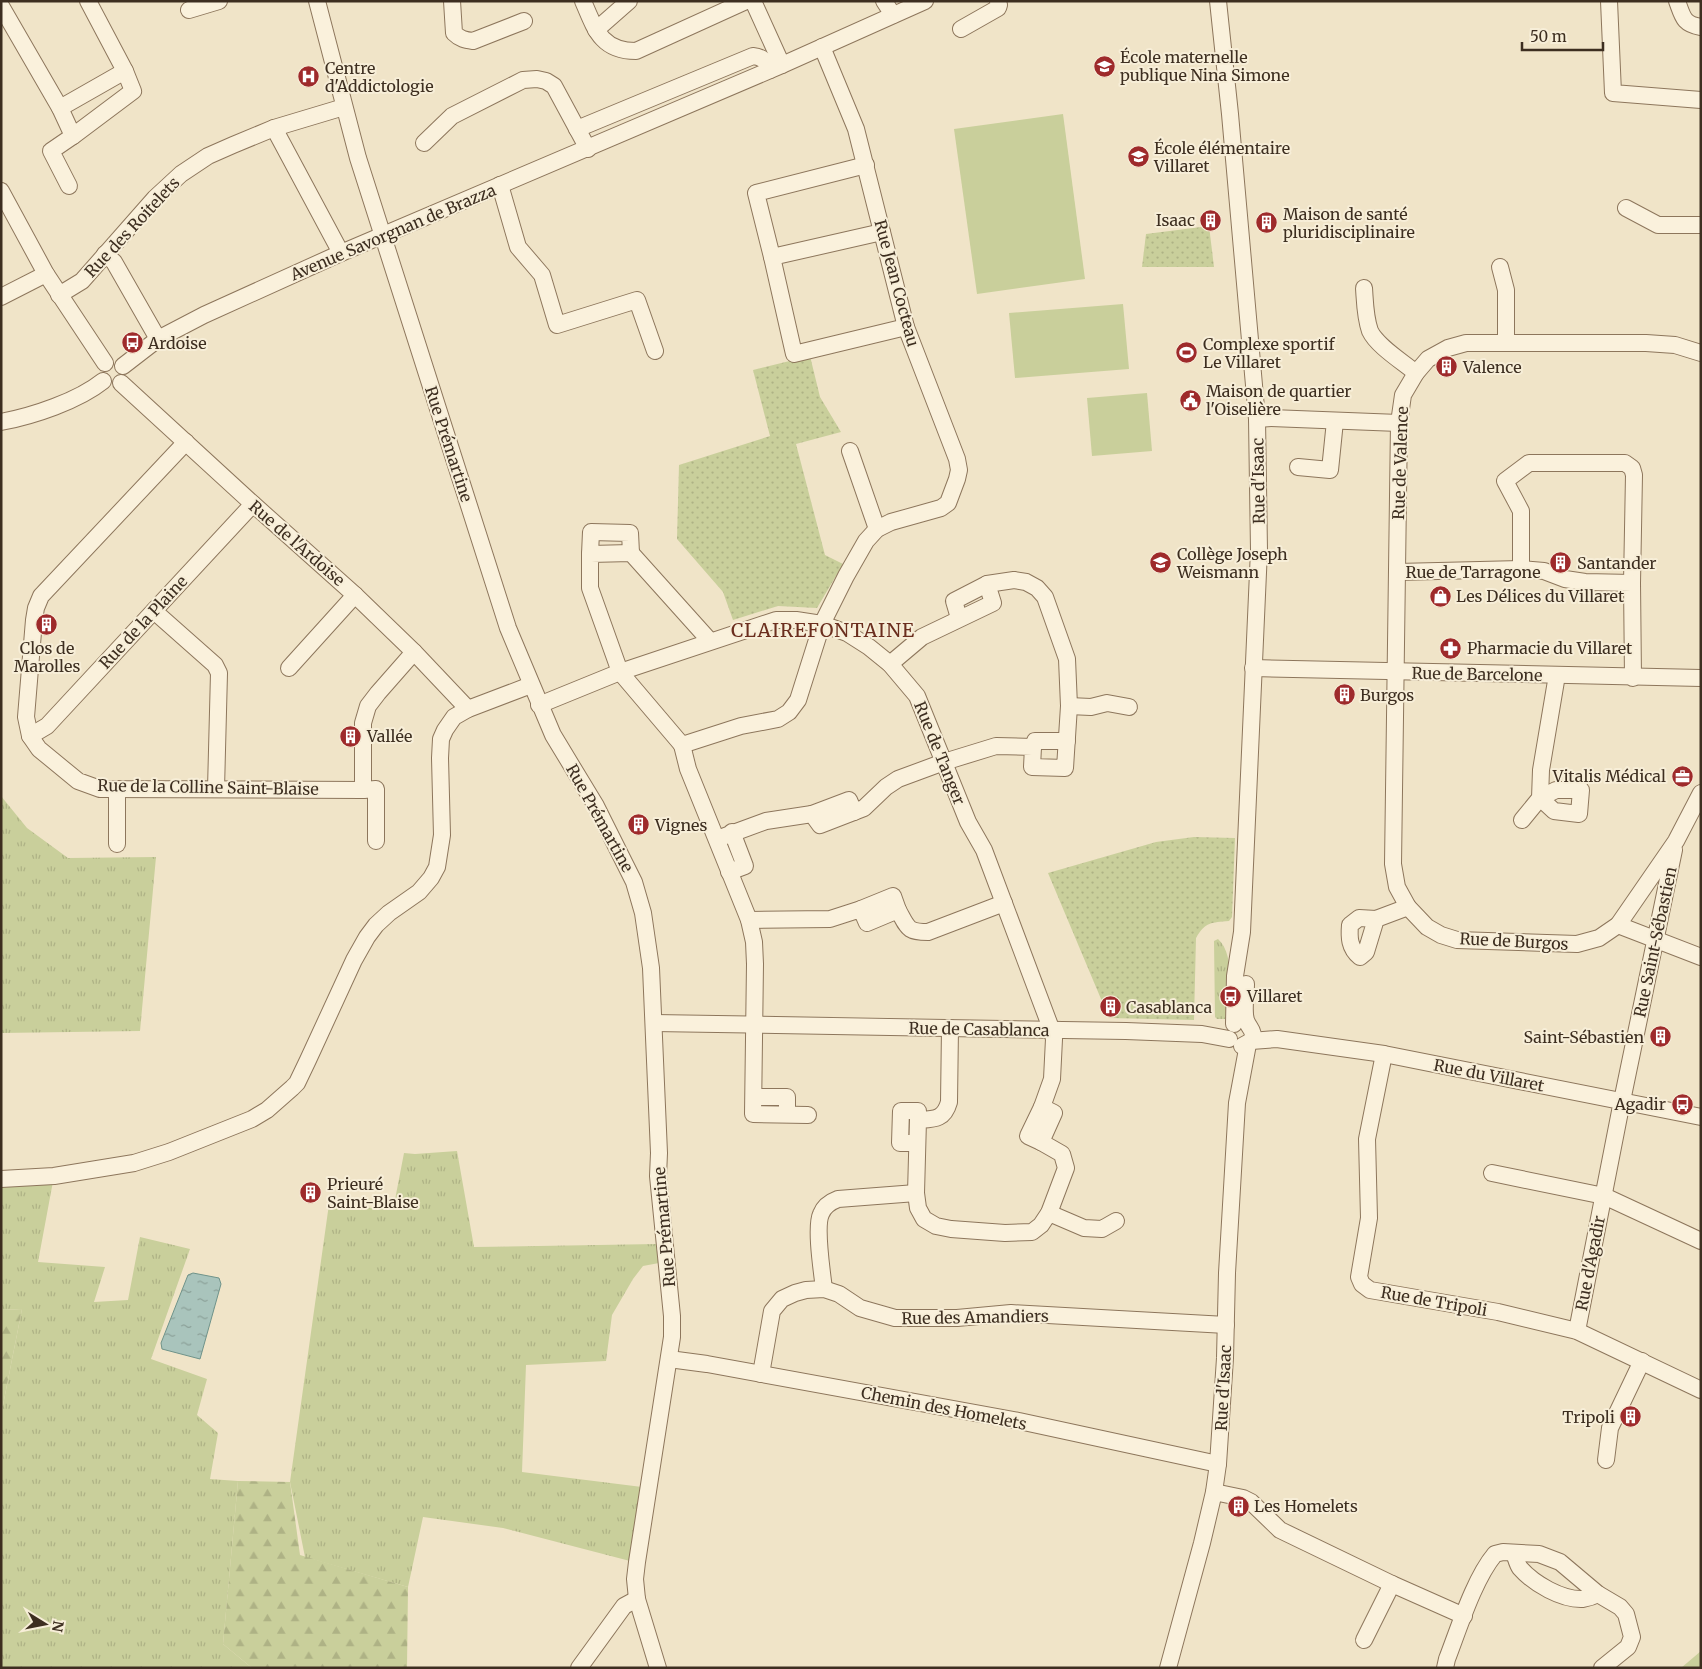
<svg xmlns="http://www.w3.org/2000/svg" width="1702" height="1669" viewBox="0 0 1702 1669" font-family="Merriweather,serif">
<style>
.grass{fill:url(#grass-tufts)}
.forest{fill:url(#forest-firs)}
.park{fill:url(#park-dots)}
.pitch{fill:#c9cf9b}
.water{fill:url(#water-ripples);stroke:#6f938a}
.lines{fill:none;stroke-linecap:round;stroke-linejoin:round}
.minor-casing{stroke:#8d765c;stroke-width:18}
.minor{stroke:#faf1dc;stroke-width:16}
.labels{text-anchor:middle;stroke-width:4;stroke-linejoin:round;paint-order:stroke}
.poi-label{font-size:16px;fill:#3d2e20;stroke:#f7eed8;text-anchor:start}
.street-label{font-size:16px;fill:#3d2e20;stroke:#f7eed8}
.quarter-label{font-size:19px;letter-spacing:1px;fill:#6b2e1e;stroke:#f7eed8}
</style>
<defs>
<pattern id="grass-tufts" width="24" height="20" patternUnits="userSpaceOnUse" patternTransform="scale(1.25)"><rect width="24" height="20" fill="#c9cf9b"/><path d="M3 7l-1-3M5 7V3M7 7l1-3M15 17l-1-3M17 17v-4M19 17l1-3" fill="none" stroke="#aeb285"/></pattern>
<pattern id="forest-firs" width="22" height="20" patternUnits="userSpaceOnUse" patternTransform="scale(1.25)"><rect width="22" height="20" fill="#c9cf9b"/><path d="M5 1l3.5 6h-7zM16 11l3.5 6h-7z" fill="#aeb285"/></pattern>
<pattern id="park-dots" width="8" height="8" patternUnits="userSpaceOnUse" patternTransform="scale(1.25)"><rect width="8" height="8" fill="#c9cf9b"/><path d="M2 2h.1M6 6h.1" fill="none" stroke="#aeb285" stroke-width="1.8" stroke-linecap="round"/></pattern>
<pattern id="water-ripples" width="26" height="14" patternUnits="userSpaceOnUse" patternTransform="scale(1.25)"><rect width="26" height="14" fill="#a9c4bc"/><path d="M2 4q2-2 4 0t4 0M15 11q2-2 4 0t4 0" fill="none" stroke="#8ba098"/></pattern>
</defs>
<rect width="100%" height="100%" fill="#f0e4c8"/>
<g class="grass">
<path d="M 1,796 L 27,828 L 68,858 L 156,857 L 140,1031 L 1,1033 Z"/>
<path d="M 1218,939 C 1235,954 1229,992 1229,1013 L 1225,1019 L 1217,1019 L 1215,1017 L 1214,941 Z"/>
<path d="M 457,1151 L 474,1247 L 657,1244 L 659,1263 L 643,1266 L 633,1279 L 612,1315 L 606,1361 L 526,1365 L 522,1472 L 642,1487 L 630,1561 L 503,1528 L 423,1517 L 408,1587 L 305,1557 L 290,1482 L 329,1204 L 393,1210 L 404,1153 L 415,1154 Z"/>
<path d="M 54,1176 L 38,1262 L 105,1267 L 94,1302 L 128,1300 L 140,1237 L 190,1249 L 151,1359 L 207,1379 L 197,1415 L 218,1433 L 210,1479 L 238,1481 L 223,1644 L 252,1668 L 1,1668 L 1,1406 L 3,1405 L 22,1309 L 1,1310 L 1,1179 Z"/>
</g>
<g class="forest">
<path d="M 22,1309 L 3,1405 L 1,1406 L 1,1310 Z"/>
<path d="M 238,1481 L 290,1482 L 300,1555 L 408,1587 L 407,1668 L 252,1668 L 223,1644 Z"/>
</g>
<g class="park">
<path d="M 1209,226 L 1214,267 L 1142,267 L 1146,234 Z"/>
<path d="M 810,356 L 820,397 L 841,432 L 796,444 L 825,555 L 843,564 L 817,608 L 778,606 L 733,620 L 723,592 L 677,539 L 679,465 L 770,436 L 753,370 Z"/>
<path d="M 1194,837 L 1235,838 L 1232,917 L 1229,921 C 1211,923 1206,921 1196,938 L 1194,1020 L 1109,1018 L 1048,873 L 1156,842 Z"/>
</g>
<g class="pitch">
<path d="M 1063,114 L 1085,279 L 977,294 L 954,129 Z"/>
<path d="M 1123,304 L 1129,369 L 1015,378 L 1009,313 Z"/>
<path d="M 1147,393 L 1152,451 L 1092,456 L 1087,398 Z"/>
<path d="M 1701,1651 L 1701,1668 L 1681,1668 Z"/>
</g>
<path class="water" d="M 193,1273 L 219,1278 L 221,1284 L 200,1359 L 162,1349 L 161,1343 L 188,1275 Z"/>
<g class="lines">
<defs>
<g id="minor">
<path d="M 317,1 L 358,158 L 508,628 L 553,735 L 596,806 L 634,882 L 643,913 L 651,968 L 659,1153 L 658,1176 L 672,1316 L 672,1337 L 637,1562 L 635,1579 L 637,1599 L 658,1668"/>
<path d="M 452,1 L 454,33 C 460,39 465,40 473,41 L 524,21"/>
<path d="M 583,1 C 595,29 601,51 636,51 L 746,1"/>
<path d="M 753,1 L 782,65"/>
<path d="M 884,1 L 893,15"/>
<path d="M 1218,1 L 1230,114 L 1257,419 L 1259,550 L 1242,932 L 1235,976 L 1234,1024"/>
<path d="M 1609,1 L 1613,93 L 1701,100"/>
<path d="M 1677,1 C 1683,17 1683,24 1701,27"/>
<path d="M 1,6 L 60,108 L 73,136 L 133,91 L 125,71 L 88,1"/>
<path d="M 189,10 L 219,1"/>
<path d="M 961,29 L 998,8 L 999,5 L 998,1"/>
<path d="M 596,30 L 629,1"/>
<path d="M 60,108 L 125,71"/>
<path d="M 274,128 L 341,253"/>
<path d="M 577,129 L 753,56 C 763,57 766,61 770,70"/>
<path d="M 424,143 L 452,116 L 523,80 L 537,79 L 546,81 L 554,86 L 588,149"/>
<path d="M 500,185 L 518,247 L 542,275 L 557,325 L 637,300 L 655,351"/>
<path d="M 69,186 L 51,151 L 73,136"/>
<path d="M 1,191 L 46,274 L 105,363"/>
<path d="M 1626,208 L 1658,225 L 1701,225"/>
<path d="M 882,232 L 772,257 L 794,354 L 906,327"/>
<path d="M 105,254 L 114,262 L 158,339"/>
<path d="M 772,257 L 756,193 L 866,165"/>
<path d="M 1500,267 L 1506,290 L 1506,343"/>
<path d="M 1364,288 C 1365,302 1365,317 1370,331 C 1377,346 1403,362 1416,373"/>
<path d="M 59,295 L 82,281 L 155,198 L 181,174 L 208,156 L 233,145 L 274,128 L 344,107"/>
<path d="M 1,297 L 46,274"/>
<path d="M 1701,353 L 1675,345 L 1646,343 L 1466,343 L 1448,348 L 1428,359 L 1416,373 L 1403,395 L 1399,423 L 1393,864 L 1397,887 L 1408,907 L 1427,927 L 1441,935 L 1457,940 L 1577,944 L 1599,938 L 1618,925 L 1676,841 L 1701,793"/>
<path d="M 123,366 L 158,339 L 204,315 L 341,253 L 782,65 L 925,1"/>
<path d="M 121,383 L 253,504 L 355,595 L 414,652 L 468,709"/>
<path d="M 1257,419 L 1271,418 L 1399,423"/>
<path d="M 1,422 C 33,416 78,401 103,381"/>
<path d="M 186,442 L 41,596 L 36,608 L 34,620 L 26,717 L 30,736 L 39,749 L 78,781 L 100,789 L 363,790 L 363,723 L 368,706 L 378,693 L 414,652"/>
<path d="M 850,451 L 877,529"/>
<path d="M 1298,467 L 1330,470 L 1335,421"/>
<path d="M 590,554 L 591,532 L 630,533 L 631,553"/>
<path d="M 1521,569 L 1521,511 L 1505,481 L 1529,463 L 1625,463 L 1632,468 L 1634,475 L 1632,583"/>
<path d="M 1397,572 L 1521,569 L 1544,571 L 1565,579 L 1585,582 L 1632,583 L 1633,678"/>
<path d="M 154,611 L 215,665 L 219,673 L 216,789"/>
<path d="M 959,618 L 954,601 L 987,584"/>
<path d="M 710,641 L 631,553 L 590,554 L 590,588 L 620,672 L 682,745 L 741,726 L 778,719 L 789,712 L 798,700 L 822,624 L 846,576 L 866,541 L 877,529 L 891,522 L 941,508 L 948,503 L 957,479 L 959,470 L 957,459 L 906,327 L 856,129 L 822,47"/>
<path d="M 289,668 L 355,595"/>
<path d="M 1253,668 L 1701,678"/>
<path d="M 539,705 L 620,672 L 776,620 L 796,620 L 822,624 L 847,633 L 869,647 L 890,664 L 917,696 L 968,822 L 984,850 L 1052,1031 L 1054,1039 L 1052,1079 L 1042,1107 L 1054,1113 L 1041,1142 L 1062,1154 L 1066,1168 L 1049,1213 L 1041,1225 L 1032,1232 L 1005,1233 L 951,1229 L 936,1226 L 924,1219 L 918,1208 L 916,1193 L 918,1120 C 934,1119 944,1120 949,1102 L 950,1028"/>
<path d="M 1069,706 L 1091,707 L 1107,703 L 1129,707"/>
<path d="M 30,736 L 47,726 L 253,504"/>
<path d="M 682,745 L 688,769 L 749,920 L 754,942 L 755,964 L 753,1114 L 808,1115"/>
<path d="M 1033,747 L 1035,741 L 1067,741"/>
<path d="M 117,789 L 117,844"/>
<path d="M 363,790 L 376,789 L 376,841"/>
<path d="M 1556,790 L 1581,790 L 1579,814 L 1554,811 L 1540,798 Z"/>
<path d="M 812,814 L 849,800 L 854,812"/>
<path d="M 1522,820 L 1540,798 L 1541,770 L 1557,675"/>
<path d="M 717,839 L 766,821 L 812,814 L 820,825 L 864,808 L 886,787 L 898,779 L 944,762 L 996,746 L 1033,747 L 1032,767 L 1065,768 L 1069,706 L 1067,659 L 1045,597 L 1037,588 L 1026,582 L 1014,580 L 987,584 L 993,603 L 922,637 L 890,664"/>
<path d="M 729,872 L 745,866 L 732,832"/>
<path d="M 861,909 L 893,896 L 898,910"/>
<path d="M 1376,919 L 1366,952 L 1360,957 C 1349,948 1349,937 1350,925 L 1359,918 L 1376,919 L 1408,907"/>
<path d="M 749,920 L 830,919 L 861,909 L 867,923 L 898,910 C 908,928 907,932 928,932 L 1004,903"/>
<path d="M 1618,925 L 1701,957"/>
<path d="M 654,1023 L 1126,1031 L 1202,1034 L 1229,1039"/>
<path d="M 1251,1041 L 1277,1039 L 1384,1054 L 1701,1117"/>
<path d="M 1242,1046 L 1251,1041 C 1256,1031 1249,1029 1246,1020 C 1243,1010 1246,995 1246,984"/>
<path d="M 1384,1054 L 1367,1139 L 1369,1218 L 1359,1277 L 1362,1284 L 1370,1290 L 1498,1312 L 1577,1331 L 1701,1390"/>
<path d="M 754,1097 L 787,1097 L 787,1114"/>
<path d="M 1041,1142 L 1028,1136 L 1042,1107"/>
<path d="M 916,1143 L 900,1143 L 901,1111 L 918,1111 L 918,1120"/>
<path d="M 1492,1173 L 1604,1196 L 1701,1241"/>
<path d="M 1,1179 L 54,1176 L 134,1163 L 169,1152 L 252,1119 L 267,1110 L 292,1088 L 297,1083 L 308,1060 L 354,960 L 367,937 L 376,925 L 389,913 L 419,892 L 431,878 L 437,867 L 442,835 L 440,758 L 441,739 L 445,730 L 454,717 L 468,709 L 531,685"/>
<path d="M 1049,1213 L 1084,1228 L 1102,1229 L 1116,1221"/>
<path d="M 824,1289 C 822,1272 815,1227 821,1214 C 824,1206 830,1202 838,1199 L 916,1193"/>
<path d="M 1577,1331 L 1622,1101 L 1674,850"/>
<path d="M 669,1359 L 707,1364 L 1019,1421 L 1218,1464"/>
<path d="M 761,1374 L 772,1311 L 782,1299 L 795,1293 L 806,1290 L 824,1289 L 839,1294 L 860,1308 L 895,1318 L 957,1318 L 1011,1313 L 1226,1325"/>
<path d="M 1606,1460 L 1610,1428 L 1642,1361"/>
<path d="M 1214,1492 L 1243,1498 L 1251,1502 L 1280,1530 L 1392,1584 L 1464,1616"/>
<path d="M 1514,1553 C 1516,1558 1517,1564 1520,1568 C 1534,1584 1562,1600 1583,1599 C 1588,1598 1594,1596 1598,1594"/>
<path d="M 1364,1640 L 1392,1584"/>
<path d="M 579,1668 L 624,1606 L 637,1599"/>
<path d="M 1168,1668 L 1202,1543 L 1214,1492 L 1218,1464 L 1225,1358 L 1227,1273 L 1237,1103 L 1248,1044"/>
<path d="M 1445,1668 L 1447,1659 C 1459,1628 1474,1579 1495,1554 L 1503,1552 L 1539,1554 L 1560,1562 L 1598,1594 L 1620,1607 L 1626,1614 L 1632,1637 L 1628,1647 L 1602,1668"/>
</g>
</defs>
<use href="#minor" class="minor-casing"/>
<use href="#minor" class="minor"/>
</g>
<defs>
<symbol id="school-disc" viewBox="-11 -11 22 22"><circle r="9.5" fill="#9e2a2b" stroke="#f7eed8"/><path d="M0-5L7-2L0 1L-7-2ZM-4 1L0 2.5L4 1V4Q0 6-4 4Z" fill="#fff"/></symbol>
<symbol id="hospital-disc" viewBox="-11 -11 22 22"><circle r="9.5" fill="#9e2a2b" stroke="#f7eed8"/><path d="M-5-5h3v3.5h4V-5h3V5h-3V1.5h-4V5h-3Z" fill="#fff"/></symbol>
<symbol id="building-disc" viewBox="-11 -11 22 22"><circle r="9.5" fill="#9e2a2b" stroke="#f7eed8"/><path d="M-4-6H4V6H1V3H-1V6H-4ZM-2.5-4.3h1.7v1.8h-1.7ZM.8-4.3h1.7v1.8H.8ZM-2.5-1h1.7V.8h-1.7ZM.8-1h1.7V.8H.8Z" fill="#fff"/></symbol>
<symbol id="bus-disc" viewBox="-11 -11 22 22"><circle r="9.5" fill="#9e2a2b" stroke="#f7eed8"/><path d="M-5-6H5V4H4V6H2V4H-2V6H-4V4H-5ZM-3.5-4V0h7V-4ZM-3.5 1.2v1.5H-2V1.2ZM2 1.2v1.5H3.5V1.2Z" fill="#fff"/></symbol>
<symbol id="stadium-disc" viewBox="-11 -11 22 22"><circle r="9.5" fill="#9e2a2b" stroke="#f7eed8"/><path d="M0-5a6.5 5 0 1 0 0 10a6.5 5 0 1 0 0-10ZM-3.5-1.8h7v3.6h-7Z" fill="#fff"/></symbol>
<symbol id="civic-disc" viewBox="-11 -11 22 22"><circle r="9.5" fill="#9e2a2b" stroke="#f7eed8"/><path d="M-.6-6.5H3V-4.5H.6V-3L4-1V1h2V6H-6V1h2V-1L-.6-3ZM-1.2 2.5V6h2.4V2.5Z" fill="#fff"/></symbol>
<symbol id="shop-disc" viewBox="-11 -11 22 22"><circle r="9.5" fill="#9e2a2b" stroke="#f7eed8"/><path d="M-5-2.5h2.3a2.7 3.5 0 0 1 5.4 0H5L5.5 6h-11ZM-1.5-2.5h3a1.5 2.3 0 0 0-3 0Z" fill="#fff"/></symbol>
<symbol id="pharmacy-disc" viewBox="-11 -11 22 22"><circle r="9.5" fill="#9e2a2b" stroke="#f7eed8"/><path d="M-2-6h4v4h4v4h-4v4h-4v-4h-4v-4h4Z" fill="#fff"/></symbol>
<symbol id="office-disc" viewBox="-11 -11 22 22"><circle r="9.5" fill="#9e2a2b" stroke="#f7eed8"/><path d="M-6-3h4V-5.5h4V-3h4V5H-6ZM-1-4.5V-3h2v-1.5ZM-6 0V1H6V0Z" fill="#fff"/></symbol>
</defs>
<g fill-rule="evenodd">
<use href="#school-disc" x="1092" y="54" width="25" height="25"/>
<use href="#hospital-disc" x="296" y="64" width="25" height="25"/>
<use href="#school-disc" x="1126" y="144" width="25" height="25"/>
<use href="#building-disc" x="1198" y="208" width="25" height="25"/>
<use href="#building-disc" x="1254" y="210" width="25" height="25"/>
<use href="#bus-disc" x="120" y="330" width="25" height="25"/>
<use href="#stadium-disc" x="1174" y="340" width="25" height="25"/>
<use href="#building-disc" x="1434" y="354" width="25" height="25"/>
<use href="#civic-disc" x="1178" y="388" width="25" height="25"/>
<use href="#school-disc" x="1148" y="550" width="25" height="25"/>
<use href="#building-disc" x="1548" y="550" width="25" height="25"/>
<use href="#shop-disc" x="1428" y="584" width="25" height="25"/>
<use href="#building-disc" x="34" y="612" width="25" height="25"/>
<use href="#pharmacy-disc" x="1438" y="636" width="25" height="25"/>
<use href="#building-disc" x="1332" y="682" width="25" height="25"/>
<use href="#building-disc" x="338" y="724" width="25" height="25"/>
<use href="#office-disc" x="1670" y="764" width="25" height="25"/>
<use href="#building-disc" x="626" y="812" width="25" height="25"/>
<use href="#bus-disc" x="1218" y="984" width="25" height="25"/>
<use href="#building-disc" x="1098" y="994" width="25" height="25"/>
<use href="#building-disc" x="1648" y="1024" width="25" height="25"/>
<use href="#bus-disc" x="1670" y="1092" width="25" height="25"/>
<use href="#building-disc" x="298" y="1180" width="25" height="25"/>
<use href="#building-disc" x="1618" y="1404" width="25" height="25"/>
<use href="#building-disc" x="1226" y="1494" width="25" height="25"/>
</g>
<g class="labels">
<g class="poi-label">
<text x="1120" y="63">École maternelle<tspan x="1120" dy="18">publique Nina Simone</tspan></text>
<text x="325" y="74">Centre<tspan x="325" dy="18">d'Addictologie</tspan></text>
<text x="1154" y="154">École élémentaire<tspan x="1154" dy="18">Villaret</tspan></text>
<text x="1283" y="220">Maison de santé<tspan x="1283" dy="18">pluridisciplinaire</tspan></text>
<text x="1195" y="226" text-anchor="end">Isaac</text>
<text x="148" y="349">Ardoise</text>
<text x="1203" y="350">Complexe sportif<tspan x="1203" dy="18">Le Villaret</tspan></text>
<text x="1463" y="373">Valence</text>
<text x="1206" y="397">Maison de quartier<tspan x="1206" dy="18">l'Oiselière</tspan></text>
<text x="1177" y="560">Collège Joseph<tspan x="1177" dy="18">Weismann</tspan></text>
<text x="1577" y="569">Santander</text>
<text x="1456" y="602">Les Délices du Villaret</text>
<text x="47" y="654" text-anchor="middle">Clos de<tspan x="47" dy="18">Marolles</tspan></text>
<text x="1467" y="654">Pharmacie du Villaret</text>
<text x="1360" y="701">Burgos</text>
<text x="367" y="742">Vallée</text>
<text x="1666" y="782" text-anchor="end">Vitalis Médical</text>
<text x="655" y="831">Vignes</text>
<text x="1247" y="1002">Villaret</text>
<text x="1126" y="1013">Casablanca</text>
<text x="1644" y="1043" text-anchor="end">Saint-Sébastien</text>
<text x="1666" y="1110" text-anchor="end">Agadir</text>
<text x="327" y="1190">Prieuré<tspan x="327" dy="18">Saint-Blaise</tspan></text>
<text x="1615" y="1423" text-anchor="end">Tripoli</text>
<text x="1254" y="1512">Les Homelets</text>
</g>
<g class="street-label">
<text transform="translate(132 227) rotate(-47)" y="6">Rue des Roitelets</text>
<text transform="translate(393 232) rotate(-23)" y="6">Avenue Savorgnan de Brazza</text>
<text transform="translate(897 283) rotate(75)" y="6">Rue Jean Cocteau</text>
<text transform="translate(449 444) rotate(72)" y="6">Rue Prémartine</text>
<text transform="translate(1400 463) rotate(-88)" y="6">Rue de Valence</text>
<text transform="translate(1258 481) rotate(-91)" y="6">Rue d'Isaac</text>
<text transform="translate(297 543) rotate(41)" y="6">Rue de l'Ardoise</text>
<text x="1473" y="578">Rue de Tarragone</text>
<text transform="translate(143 622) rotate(-47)" y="6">Rue de la Plaine</text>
<text transform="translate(1477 674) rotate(1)" y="6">Rue de Barcelone</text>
<text transform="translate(940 753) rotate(68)" y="6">Rue de Tanger</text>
<text transform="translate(208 787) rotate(1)" y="6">Rue de la Colline Saint-Blaise</text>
<text transform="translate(600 818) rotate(61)" y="6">Rue Prémartine</text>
<text transform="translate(1514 941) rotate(3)" y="6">Rue de Burgos</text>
<text transform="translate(1655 942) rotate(-78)" y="6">Rue Saint-Sébastien</text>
<text transform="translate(979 1029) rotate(1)" y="6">Rue de Casablanca</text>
<text transform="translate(1489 1075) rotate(11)" y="6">Rue du Villaret</text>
<text transform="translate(664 1227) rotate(-95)" y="6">Rue Prémartine</text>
<text transform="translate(1590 1263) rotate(-79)" y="6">Rue d'Agadir</text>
<text transform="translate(1434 1301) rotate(10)" y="6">Rue de Tripoli</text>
<text transform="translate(975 1317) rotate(-1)" y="6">Rue des Amandiers</text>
<text transform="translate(1223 1388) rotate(-87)" y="6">Rue d'Isaac</text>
<text transform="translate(944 1408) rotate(11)" y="6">Chemin des Homelets</text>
</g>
<g class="quarter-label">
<text x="823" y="637">CLAIREFONTAINE</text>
</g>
</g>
<rect width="1702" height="1669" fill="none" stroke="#3d2e20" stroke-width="5"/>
<g transform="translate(45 1624) rotate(100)" stroke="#f7eed8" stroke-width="4" paint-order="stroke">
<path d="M0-4L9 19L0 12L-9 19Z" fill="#3d2e20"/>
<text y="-8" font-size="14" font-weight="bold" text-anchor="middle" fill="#3d2e20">N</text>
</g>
<path d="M1522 42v8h81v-8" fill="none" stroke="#3d2e20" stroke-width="2.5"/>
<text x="1530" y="42" font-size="15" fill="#3d2e20" stroke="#f7eed8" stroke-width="4" paint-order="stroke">50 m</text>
</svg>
